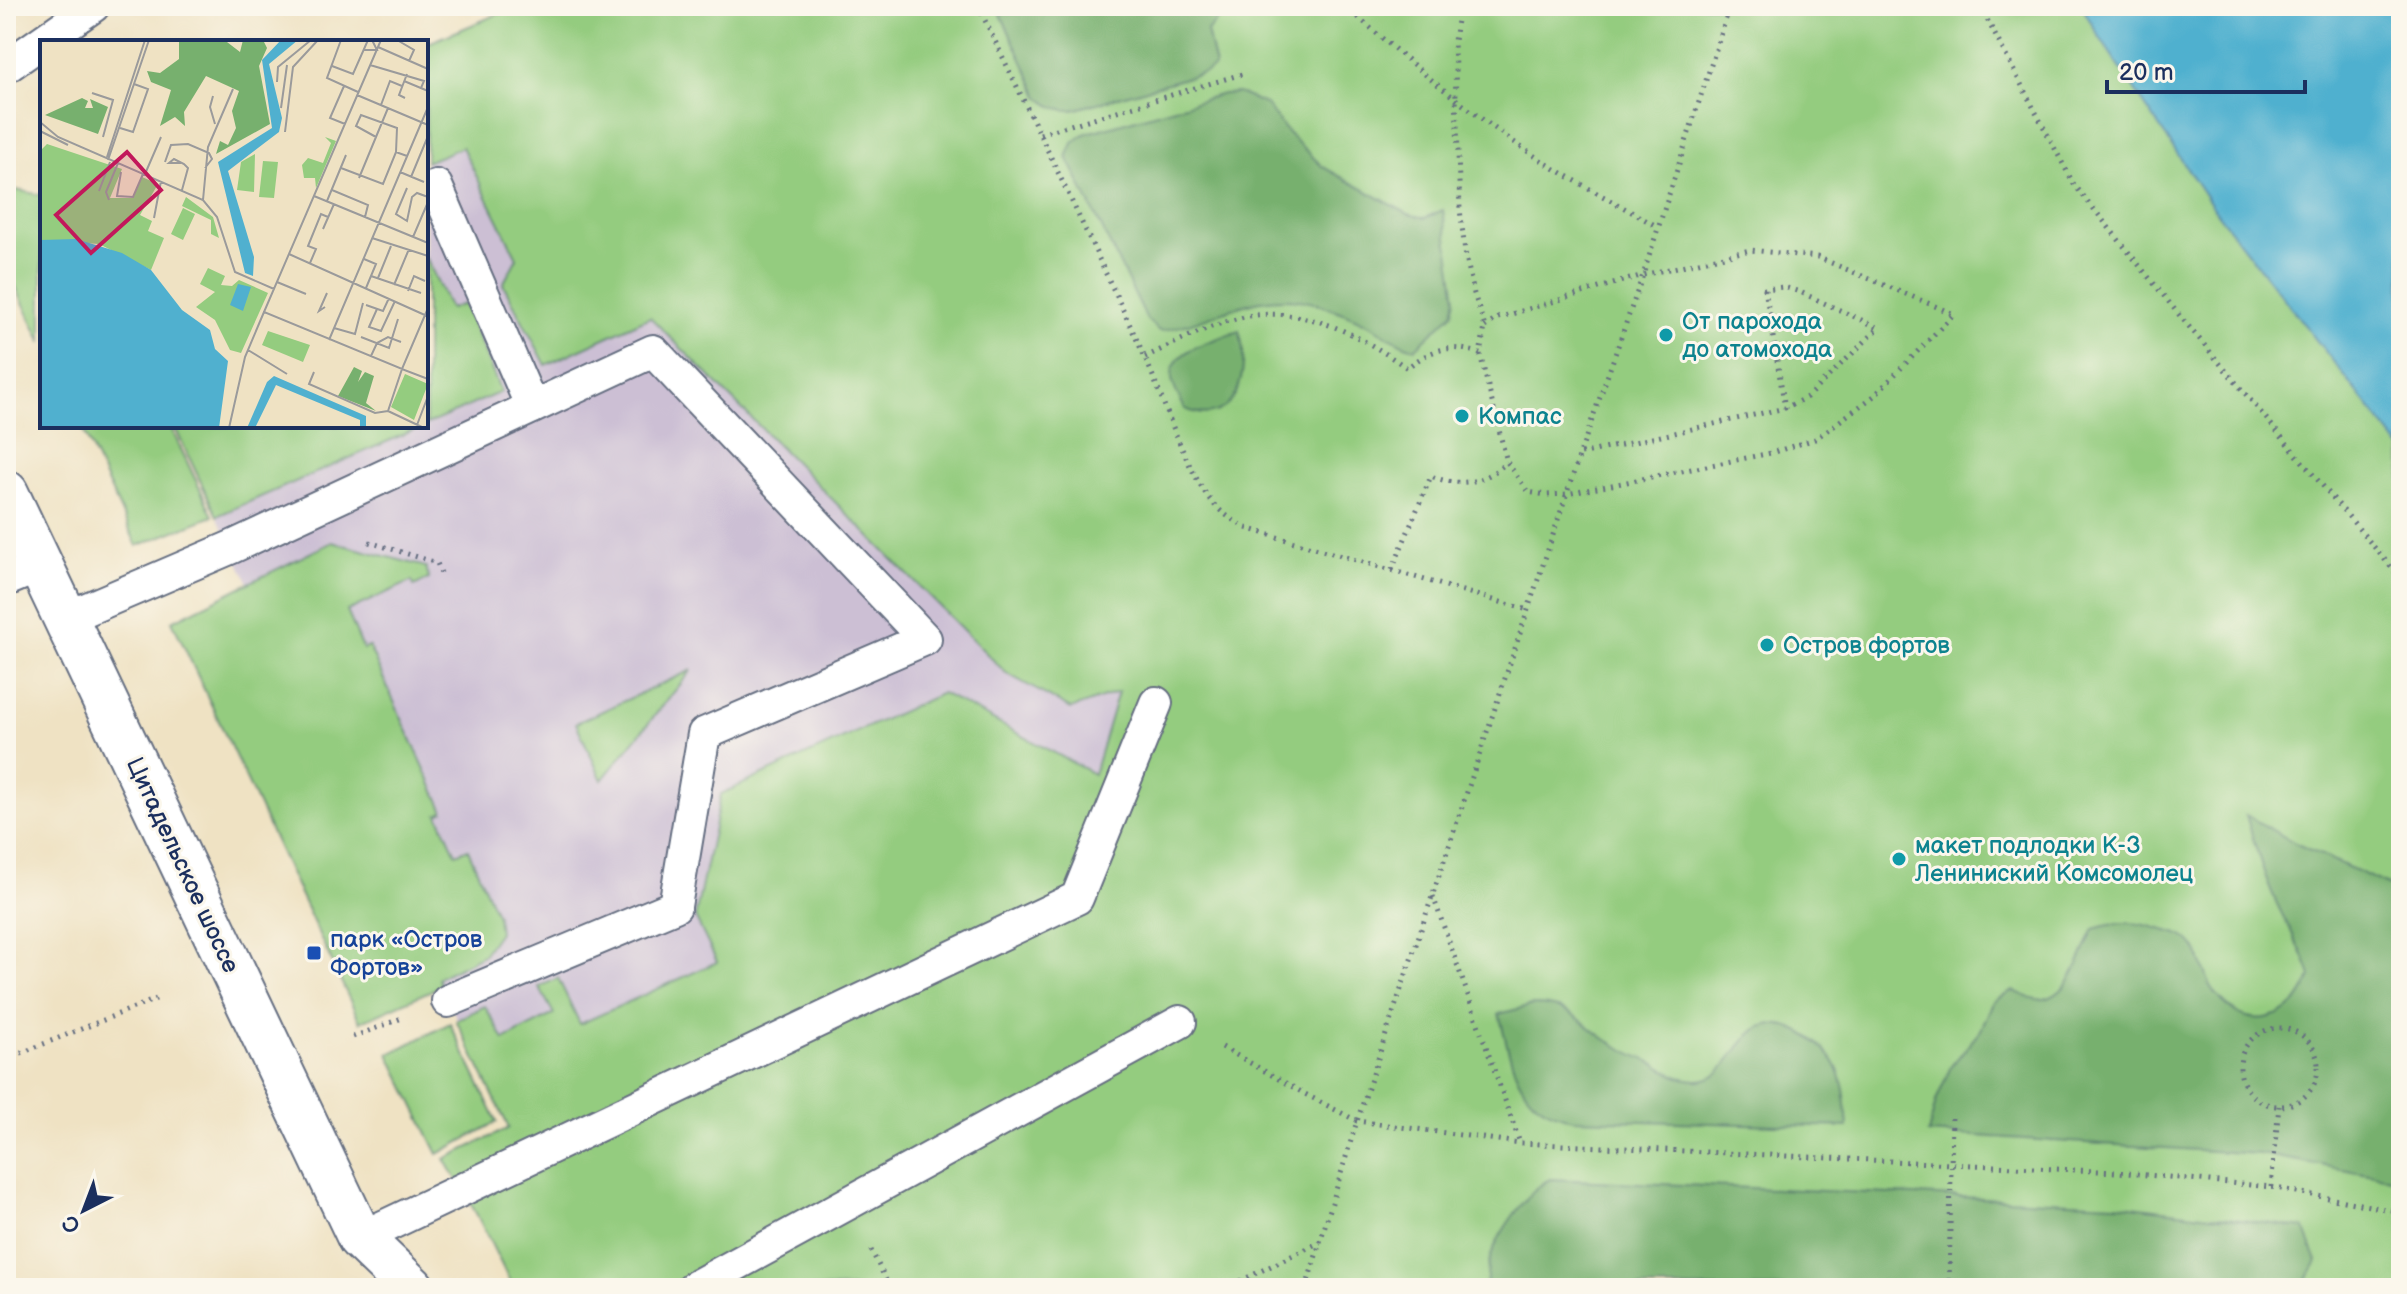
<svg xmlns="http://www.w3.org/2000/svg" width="2407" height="1294" viewBox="0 0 2407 1294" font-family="'Balsamiq Sans',sans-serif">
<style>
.industrial{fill:#ccbfd4}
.green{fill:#94cc7f;stroke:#587e6e;stroke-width:2}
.forest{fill:#77b06e;stroke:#497066;stroke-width:2}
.water{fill:#50b0cf;stroke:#367096;stroke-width:2}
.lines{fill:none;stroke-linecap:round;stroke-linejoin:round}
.lane-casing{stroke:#656e81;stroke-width:36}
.street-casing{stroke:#656e81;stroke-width:48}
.secondary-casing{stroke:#656e81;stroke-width:48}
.path{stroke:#656e81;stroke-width:5;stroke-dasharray:2 6;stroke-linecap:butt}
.lane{stroke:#fff;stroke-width:32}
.street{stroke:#fff;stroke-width:44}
.secondary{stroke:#fff;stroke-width:44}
.culture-dot{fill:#0f9aa8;stroke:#fbf7ec;stroke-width:3}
.transit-dot{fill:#1a4fb4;stroke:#fbf7ec;stroke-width:3}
.labels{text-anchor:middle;stroke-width:6;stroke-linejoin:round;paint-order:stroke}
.culture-label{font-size:24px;fill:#0d838f;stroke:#fbf7ec;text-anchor:start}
.street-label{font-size:24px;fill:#1b2f5e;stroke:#fbf7ec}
.transit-label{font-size:24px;fill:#164399;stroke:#fbf7ec;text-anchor:start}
.inset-road{fill:none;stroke:#9a9a9b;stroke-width:2}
.view{fill:#c2185b;fill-opacity:0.15;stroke:#c2185b;stroke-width:4}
.inset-edge{fill:none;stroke:#1b2f5e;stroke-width:4}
</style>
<rect width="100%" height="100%" fill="#fbf7ec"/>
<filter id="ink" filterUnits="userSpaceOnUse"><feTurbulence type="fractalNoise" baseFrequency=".0125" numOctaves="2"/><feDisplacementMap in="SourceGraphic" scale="16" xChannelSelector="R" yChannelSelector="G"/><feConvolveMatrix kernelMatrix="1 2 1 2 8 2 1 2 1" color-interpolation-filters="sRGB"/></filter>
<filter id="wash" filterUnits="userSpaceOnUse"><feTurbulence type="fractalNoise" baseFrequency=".006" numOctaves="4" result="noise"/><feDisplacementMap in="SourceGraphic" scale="32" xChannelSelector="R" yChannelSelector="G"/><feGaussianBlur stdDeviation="1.8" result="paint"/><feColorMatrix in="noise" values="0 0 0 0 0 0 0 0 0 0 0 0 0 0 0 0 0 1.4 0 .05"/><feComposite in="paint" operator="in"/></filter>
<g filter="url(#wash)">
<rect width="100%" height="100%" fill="#efe2c3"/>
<path class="industrial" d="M 517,6 L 1147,598 L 1094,774 L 509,1128 L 174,426 L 426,426 L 426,44 Z"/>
<g class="green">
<path d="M 517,6 L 2082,6 L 2097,33 L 2217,213 L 2401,448 L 2401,1288 L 513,1288 L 477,1215 L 445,1159 L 509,1128 L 456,1020 L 485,1006 L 504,1040 L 554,1014 L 539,987 L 558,978 L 580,1024 L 717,962 L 695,917 L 721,794 L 942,693 L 1094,774 L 1118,692 L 1071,709 L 1006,673 L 650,317 L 546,365 L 503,284 L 517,258 L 462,147 L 426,162 L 426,44 Z"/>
<path d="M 6,188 L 42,195 L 42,343 L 6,266 Z"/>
<path d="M 426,257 L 450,309 L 464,304 L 501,392 L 426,425 Z"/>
<path d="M 81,426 L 170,426 L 213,516 L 137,546 Z"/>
<path d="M 174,426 L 423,426 L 217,516 Z"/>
<path d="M 332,542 L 426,567 L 429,579 L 414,586 L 412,581 L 347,611 L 363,649 L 369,647 L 444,811 L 438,814 L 456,854 L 468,849 L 497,916 L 499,932 L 483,955 L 438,978 L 441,986 L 360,1022 L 172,621 Z"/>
<path d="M 692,670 L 602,780 L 576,723 Z"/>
<path d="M 450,1023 L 497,1122 L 438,1154 L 389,1054 Z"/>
</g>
<g class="forest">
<path d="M 997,6 L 1231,6 L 1207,31 L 1215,66 L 1206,72 L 1073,110 C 1058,110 1050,107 1039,96 Z"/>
<path d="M 1238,93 L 1265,104 L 1289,134 L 1323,167 L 1408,214 L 1425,218 L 1443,210 L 1456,298 L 1453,313 L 1416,348 C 1401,346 1385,334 1372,326 C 1354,317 1334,309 1314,303 C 1253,287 1214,323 1159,331 L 1147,320 L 1067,157 L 1073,143 L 1084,134 L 1223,94 Z"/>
<path d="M 1239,331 C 1252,370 1236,431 1185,409 C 1181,400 1173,389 1172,379 C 1169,348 1217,340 1239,331 Z"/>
<path d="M 2246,815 L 2297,844 L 2401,891 L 2401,1180 L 2260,1154 L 1928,1133 L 1936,1101 L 1951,1066 L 1981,1030 L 1993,1002 L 2012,991 C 2020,993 2029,998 2037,999 C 2070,1002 2082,952 2094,929 C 2119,921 2136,921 2160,929 C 2168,931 2177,933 2184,937 C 2201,948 2202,967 2210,984 C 2222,1006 2244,1024 2270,1017 C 2294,1010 2302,998 2311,976 C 2304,953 2293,936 2282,914 C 2266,883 2256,849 2246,815 Z"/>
<path d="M 1533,1005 C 1573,1005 1577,1020 1607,1040 C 1623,1050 1638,1057 1656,1064 C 1665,1069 1673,1076 1683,1078 C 1725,1089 1727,1053 1753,1032 C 1778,1011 1820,1039 1834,1062 C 1846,1082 1846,1106 1848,1127 L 1573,1119 C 1564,1116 1552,1113 1544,1108 C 1513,1091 1508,1045 1499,1014 Z"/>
<path d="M 1550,1179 L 2116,1204 L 2304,1228 L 2317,1261 L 2302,1288 L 1486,1288 C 1487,1280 1487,1270 1489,1262 C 1496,1236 1527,1191 1550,1179 Z"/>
</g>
<path class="water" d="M 2082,6 L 2401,6 L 2401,448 L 2217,213 L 2097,33 Z"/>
</g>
<g filter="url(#ink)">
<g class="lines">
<defs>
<g id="lane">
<path d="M 6,67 L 93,6"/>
<path d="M 436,186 L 532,407"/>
<path d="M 6,580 L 40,566"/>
<path d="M 66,618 L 232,547 L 653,351 L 925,639 L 704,734 L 675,906 L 448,1001"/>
<path d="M 360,1238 L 1077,898 L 1156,703"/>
<path d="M 693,1288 L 1180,1022"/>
</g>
<path id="street" d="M 360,1238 L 412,1288"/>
<path id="secondary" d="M 6,493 L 360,1238"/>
</defs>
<use href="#lane" class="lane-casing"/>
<use href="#street" class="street-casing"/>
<use href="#secondary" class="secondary-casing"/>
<g class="path">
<path d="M 978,6 C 1034,121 1089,237 1143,353 C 1164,399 1180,456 1208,497 C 1218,511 1232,520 1246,528 L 1528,610"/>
<path d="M 1346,6 C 1402,57 1459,104 1521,147 C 1565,177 1613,201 1658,227"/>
<path d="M 1459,6 L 1454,41 L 1460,209 L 1465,252 L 1474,294 L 1485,327 L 1480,354 L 1507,462 L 1528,492 L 1546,495 L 1567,494 L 1771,453 L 1815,439 L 1874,396 L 1954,314 L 1817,257 L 1750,250 L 1643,275 L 1498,318 L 1485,327"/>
<path d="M 1980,6 L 2073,183 L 2180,316 L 2401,579"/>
<path d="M 1040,134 L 1242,74"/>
<path d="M 1145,357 C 1174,344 1205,327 1236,319 C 1299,302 1357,333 1407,368 C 1430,349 1452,343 1480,354"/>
<path d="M 1581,454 L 1785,408 L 1765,289 L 1784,287 L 1800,292 L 1879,328 L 1807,397 L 1785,408"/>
<path d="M 369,542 L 437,563 L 443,578"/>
<path d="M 1392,570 L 1431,476 C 1460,488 1484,483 1507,462"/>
<path d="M 1433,896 L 1520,1143"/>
<circle cx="2279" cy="1067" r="39"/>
<path d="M 353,1037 L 402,1018"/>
<path d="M 1222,1047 L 1305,1094 L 1357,1121 L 1520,1143 L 2117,1172 L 2271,1187 L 2401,1212"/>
<path d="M 6,1059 L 156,999"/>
<path d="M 2271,1187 L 2279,1106"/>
<path d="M 871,1250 L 890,1288"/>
<path d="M 1226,1288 L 1320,1242"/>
<path d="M 1306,1288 L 1357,1121 L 1580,454 L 1643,275 L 1730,6"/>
<path d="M 1949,1288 L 1952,1113"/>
<path d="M 2387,1288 L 2401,1285"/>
</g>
<use href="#lane" class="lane"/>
<use href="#street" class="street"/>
<use href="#secondary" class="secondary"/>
</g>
</g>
<g class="culture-dot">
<circle cx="1666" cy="335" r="8"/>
<circle cx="1462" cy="416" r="8"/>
<circle cx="1767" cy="645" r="8"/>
<circle cx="1899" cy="859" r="8"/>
</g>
<rect class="transit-dot" x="306" y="945" width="16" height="16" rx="4"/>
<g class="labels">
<g class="culture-label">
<text x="1682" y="329">От парохода<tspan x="1682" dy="28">до атомохода</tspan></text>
<text x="1478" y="424">Компас</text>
<text x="1783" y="653">Остров фортов</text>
<text x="1915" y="853">макет подлодки К-3<tspan x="1915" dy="28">Лениниский Комсомолец</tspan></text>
</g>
<g class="street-label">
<text transform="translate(183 865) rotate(65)" y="8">Цитадельское шоссе</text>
</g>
<g class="transit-label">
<text x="330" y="947">парк «Остров<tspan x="330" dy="28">Фортов»</tspan></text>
</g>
</g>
<g transform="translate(40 40)">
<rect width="388" height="388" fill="#efe2c3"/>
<path d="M 285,97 L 296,101 L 276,148 L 275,138 L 264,138 L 262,125 L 268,118 L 283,123 L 291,103 ZM 7,104 L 82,129 L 70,158 L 93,158 L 102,137 L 118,144 L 100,175 L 112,181 L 108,191 L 124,198 L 111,230 L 59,204 L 0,200 L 0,111 ZM 215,114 L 214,152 L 197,150 L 201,122 ZM 223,121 L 238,122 L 234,158 L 219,157 ZM 146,157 L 173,177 L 179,198 L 171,194 L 171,180 L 142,166 ZM 143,168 L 155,174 L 143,200 L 131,194 ZM 168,228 L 185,236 L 181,245 L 192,246 L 199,240 L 228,253 L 201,313 L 190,310 L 175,280 L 156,267 L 175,252 L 160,244 ZM 228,291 L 270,305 L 263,322 L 222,305 ZM 365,334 L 388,344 L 374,380 L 351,367 Z" fill="#94cc7f"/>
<path d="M 139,0 L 187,2 L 200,12 L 203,0 L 223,0 L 227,8 L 219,26 L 230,84 L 176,114 L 180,101 L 188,105 L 196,88 L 192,71 L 199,51 L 166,36 L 144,72 L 145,86 L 135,77 L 120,86 L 131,50 L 111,42 L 107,31 L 120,33 L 139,19 ZM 42,58 L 48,61 L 45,68 L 53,68 L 50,59 L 68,67 L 58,94 L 5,75 ZM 314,327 L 322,331 L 318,342 L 325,332 L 334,336 L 326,363 L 336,371 L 298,356 Z" fill="#77b06e"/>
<path d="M 241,0 L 258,0 L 229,24 L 242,78 L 239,92 L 188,131 L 214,217 L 213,236 L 205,233 L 178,122 L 232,88 L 222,20 ZM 36,199 L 82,213 L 111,230 L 142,270 L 170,290 L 175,309 L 188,321 L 179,388 L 0,388 L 0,200 ZM 198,244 L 211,247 L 203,271 L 190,265 ZM 234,336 L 326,376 L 326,388 L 320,388 L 320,380 L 236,345 L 215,388 L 207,388 L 227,342 Z" fill="#50b0cf"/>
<path class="inset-road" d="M 301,0 L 287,38 L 318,52M 341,0 L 224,272 L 362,329 L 388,268M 357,0 L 374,10 L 369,21M 338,7 L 388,29M 324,10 L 337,10 L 332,0M 330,25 L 384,41 L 381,48M 292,26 L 313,34 L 328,0M 364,41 L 388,51M 237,42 L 238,27 L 271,0M 304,46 L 290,78 L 305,84M 52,53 L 73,60 L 63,97M 317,55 L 388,85M 173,56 L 170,67 L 175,84M 365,58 L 359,55 L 367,34M 341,65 L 350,41 L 362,46M 241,68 L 247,25M 0,82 L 18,97 L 163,160 L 177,177 L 195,232 L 234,249M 80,88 L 93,92 L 108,49 L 94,44M 0,91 L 28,105M 245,92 L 253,27 L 278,0M 336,97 L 316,86 L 321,75 L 357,88 L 356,112M 67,117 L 105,0M 68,120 L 109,0M 125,122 L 131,105 L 148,104 L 169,113 L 172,119 L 165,128M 141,123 L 129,123 L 134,119 L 144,124 L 148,128 L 142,150M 301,128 L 343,144 L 356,112 L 367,116M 81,132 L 77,156 L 93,157 L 103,134M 360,132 L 384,142M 105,134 L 121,97M 371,137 L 388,96M 319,138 L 348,68M 367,148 L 356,174 L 367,181 L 372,157 L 377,153 L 388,157M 292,150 L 328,165 L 325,177M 59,151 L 70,122M 274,156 L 388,203M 69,160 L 66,152 L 78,123M 163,160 L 168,107 L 193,49M 287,161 L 306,115M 114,178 L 121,141M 283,189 L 294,164M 373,197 L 388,162M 332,198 L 388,216M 249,214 L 387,276M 324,219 L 336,224 L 326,248M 270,223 L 276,209 L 268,206 L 281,174 L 288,177M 331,236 L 381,253M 338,238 L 351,206M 237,242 L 266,254M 354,245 L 369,209M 368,251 L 374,236 L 385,241M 326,265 L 343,271 L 349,258M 285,267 L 279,271 L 287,253M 337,269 L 329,287 L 341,291 L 355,261M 294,288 L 315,294 L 323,263M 321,297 L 349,308 L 358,279M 289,300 L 388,67M 208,310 L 247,334M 331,316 L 337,303 L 348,297 L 361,302M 274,332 L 269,344 L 335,373 L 348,371M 348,371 L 362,329 L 388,339M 348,371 L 384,388M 377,385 L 388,356M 189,388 L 205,317 L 224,272"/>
<path class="view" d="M 87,112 L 121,150 L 51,213 L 16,175 Z"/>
<rect width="388" height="388" class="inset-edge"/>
</g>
<rect width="2407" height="1294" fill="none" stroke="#fbf7ec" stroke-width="32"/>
<g transform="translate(84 1210) rotate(222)" stroke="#fbf7ec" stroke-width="6" paint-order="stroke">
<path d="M0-6L14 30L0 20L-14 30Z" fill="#1b2f5e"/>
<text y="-12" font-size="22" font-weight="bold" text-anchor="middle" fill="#1b2f5e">С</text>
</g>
<path d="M2107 80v12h198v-12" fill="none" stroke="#1b2f5e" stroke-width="4"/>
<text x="2119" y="80" font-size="24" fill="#1b2f5e" stroke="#fbf7ec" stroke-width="6" paint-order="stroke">20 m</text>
</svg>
